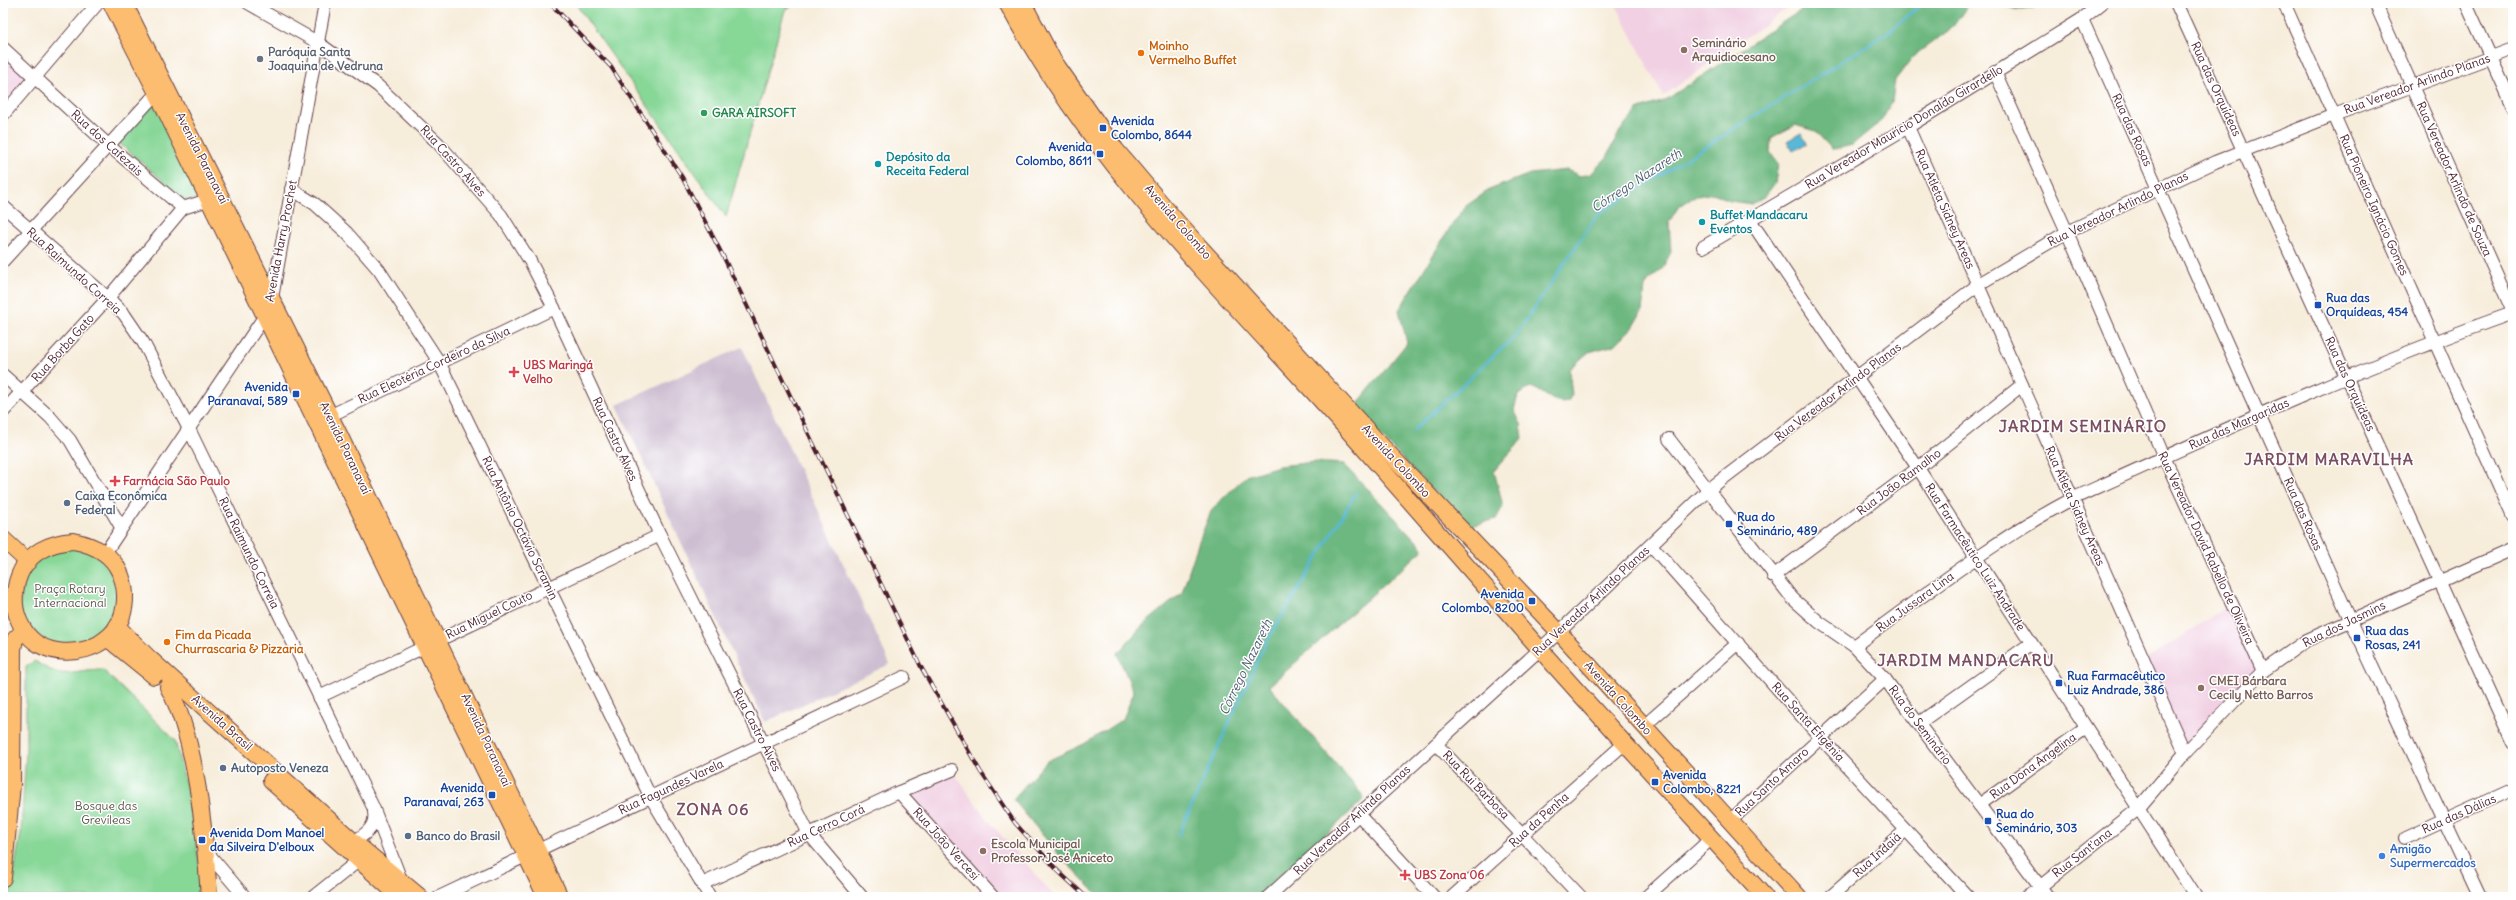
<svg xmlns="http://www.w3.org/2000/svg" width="2516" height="900" viewBox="0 0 2516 900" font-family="Delius,sans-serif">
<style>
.built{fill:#f1d0e3}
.industrial{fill:#cebed1}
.green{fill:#87d797;stroke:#687b61}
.forest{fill:#6db880;stroke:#5c6c56}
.water{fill:#59b9d7;stroke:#526c81}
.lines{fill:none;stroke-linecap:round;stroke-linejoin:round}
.stream{stroke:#59b9d7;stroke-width:2.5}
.minor-casing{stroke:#643e45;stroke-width:14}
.major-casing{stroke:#643e45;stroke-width:18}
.minor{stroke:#fff;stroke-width:12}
.major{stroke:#fcbd6f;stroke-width:16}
.rail-casing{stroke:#4a1f2b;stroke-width:4}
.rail{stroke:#fff;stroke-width:2.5;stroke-dasharray:8;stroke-linecap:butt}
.education-dot{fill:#8d6e63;stroke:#fff;stroke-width:1.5}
.food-dot{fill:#e8710a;stroke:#fff;stroke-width:1.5}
.worship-dot{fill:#6b7280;stroke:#fff;stroke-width:1.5}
.leisure-dot{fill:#2e9e5b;stroke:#fff;stroke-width:1.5}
.transit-dot{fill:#1a4fb4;stroke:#fff;stroke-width:1.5}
.culture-dot{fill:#0f9aa8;stroke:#fff;stroke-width:1.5}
.health-dot{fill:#e0444e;stroke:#fff;stroke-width:1.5}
.service-dot{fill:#5c6f8a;stroke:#fff;stroke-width:1.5}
.shop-dot{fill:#3f7fe0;stroke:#fff;stroke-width:1.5}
.labels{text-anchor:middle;stroke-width:3;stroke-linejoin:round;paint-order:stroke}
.education-label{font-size:12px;font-weight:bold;fill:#785e54;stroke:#fff;text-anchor:start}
.food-label{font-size:12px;font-weight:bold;fill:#c56008;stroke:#fff;text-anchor:start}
.worship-label{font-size:12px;font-weight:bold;fill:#5b616d;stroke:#fff;text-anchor:start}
.street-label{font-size:12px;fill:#4a1f2b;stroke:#fff}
.leisure-label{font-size:12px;font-weight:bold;fill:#27864d;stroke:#fff;text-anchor:start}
.transit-label{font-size:12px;font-weight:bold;fill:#164399;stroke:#fff;text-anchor:start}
.culture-label{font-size:12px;font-weight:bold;fill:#0d838f;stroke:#fff;text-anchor:start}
.health-label{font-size:12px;font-weight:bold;fill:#be3a42;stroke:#fff;text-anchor:start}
.service-label{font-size:12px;font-weight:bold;fill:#4e5e75;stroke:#fff;text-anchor:start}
.park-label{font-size:12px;fill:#5c564b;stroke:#fff}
.shop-label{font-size:12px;font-weight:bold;fill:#366cbe;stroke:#fff;text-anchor:start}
.water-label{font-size:13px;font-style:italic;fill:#505d70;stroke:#fff}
.district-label{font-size:16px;font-weight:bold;letter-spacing:1px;fill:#7b4f62;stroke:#fff}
</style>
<rect width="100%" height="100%" fill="#fff"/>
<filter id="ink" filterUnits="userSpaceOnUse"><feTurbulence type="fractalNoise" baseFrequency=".025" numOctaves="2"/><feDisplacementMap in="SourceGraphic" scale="8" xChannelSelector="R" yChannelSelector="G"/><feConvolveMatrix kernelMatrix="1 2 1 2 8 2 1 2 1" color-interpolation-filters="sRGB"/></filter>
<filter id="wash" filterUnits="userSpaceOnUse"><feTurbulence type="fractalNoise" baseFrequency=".012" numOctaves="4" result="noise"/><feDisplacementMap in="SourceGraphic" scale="16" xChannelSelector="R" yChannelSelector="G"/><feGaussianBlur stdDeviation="0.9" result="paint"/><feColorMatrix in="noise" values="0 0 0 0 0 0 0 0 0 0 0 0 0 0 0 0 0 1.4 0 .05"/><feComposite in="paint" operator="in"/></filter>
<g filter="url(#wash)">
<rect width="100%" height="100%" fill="#f7eddb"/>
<g class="built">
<path d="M 1615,3 L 1795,3 L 1663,96 Z"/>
<path d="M 3,48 L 36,78 L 3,116 Z"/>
<path d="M 2232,603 L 2263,671 L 2185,753 L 2144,661 Z"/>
<path d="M 952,770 L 986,818 L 1055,897 L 993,897 L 899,792 Z"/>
</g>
<path class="industrial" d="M 742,347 L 890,664 L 765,722 L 617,405 Z"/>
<g class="green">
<path d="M 575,3 L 797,3 L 785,10 L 726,217 Z"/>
<path d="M 157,100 L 201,196 L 186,201 L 118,142 Z"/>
<path d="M 90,545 L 125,587 L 107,638 L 60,652 L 17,617 L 28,562 L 40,550 Z"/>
<path d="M 35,661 C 65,682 72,670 103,670 L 175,740 L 191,807 L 200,869 L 202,897 L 9,897 L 21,833 L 26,751 L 26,667 Z"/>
</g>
<g class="forest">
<path d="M 1812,3 L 1974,3 L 1966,8 L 1952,28 L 1916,54 L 1895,80 L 1892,102 L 1882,120 L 1852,145 L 1833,150 L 1815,131 L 1795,125 L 1771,138 L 1770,152 L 1778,164 L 1775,183 L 1765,196 L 1752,204 L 1730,201 L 1713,193 L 1692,197 L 1677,209 L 1669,222 L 1671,252 L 1662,269 L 1650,279 L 1645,287 L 1642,311 L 1632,328 L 1615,345 L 1589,352 L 1569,369 L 1572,395 L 1568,401 C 1552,405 1545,391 1530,387 L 1518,395 L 1514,410 L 1521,424 L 1523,438 C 1514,450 1503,459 1494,471 L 1503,506 L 1496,519 L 1471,526 L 1456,515 L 1354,408 L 1407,343 L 1399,310 L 1451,226 L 1466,206 L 1489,190 L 1530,174 L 1567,170 L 1580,176 L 1591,174 L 1607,157 L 1620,131 L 1639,109 L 1664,101 Z"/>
<path d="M 2003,3 L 2044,3 C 2030,10 2016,14 2003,3 Z"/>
<path d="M 1314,462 L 1344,464 L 1424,549 L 1269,686 L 1365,798 L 1261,897 L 1100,897 L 1059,855 L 1013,799 L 1047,761 L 1084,744 L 1123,719 L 1134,692 L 1117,654 L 1142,626 L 1182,593 L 1199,541 L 1212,509 L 1246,476 L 1279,466 Z"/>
</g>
<path class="water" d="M 1801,133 L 1807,143 L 1793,151 L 1787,141 Z"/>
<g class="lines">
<g class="stream">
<path d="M 1413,431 L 1516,335 L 1597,215 L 1890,31 L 1923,3"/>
<path d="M 1178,836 L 1263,648 L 1356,493"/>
</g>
</g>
</g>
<g filter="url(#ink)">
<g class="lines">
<defs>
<g id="minor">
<path d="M 248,3 L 317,42 L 378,86 L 438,143 L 501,215 L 530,261 L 554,308 L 660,535 L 809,834 L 862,897"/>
<path d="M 2176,3 L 2513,743"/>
<path d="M 2284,3 L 2513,517"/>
<path d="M 2375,3 L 2513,312"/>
<path d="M 2466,3 L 2513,106"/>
<path d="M 2082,19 L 2350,619 L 2480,897"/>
<path d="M 3,48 L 108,145 L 183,208 L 217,197"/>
<path d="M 1995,72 L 2067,232 L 2164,457 L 2263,671"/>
<path d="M 3,115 L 98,3"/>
<path d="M 1908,127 L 2185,753"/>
<path d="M 291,189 L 315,204 L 347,233 L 379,270 L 439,362 L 650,796 L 710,897"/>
<path d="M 3,206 L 108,298 L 124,314 L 143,342 L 189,429 L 373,807 L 401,880"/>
<path d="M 1750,220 L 1918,468 L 2196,897"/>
<path d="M 1703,247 L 1908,127 L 2082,19 L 2102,3"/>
<path d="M 3,261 L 162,87"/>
<path d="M 3,375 L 50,417 L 70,440 L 121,527"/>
<path d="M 3,412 L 108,298 L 183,208"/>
<path d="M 323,419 L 554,308"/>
<path d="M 1669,439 L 1792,598 L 1819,622 L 1854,646 L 1885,679 L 2048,897"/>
<path d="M 1651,545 L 1820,737 L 1968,897"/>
<path d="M 105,553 L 264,317 L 272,298 L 325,3"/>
<path d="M 1773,576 L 1918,468 L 2022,385"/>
<path d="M 3,605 L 14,604"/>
<path d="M 1854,646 C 1925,595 1994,540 2072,499 C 2217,433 2362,366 2513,313"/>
<path d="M 319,697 L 660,535"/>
<path d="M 1919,723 L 2030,644"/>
<path d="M 1644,726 L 1738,643"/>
<path d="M 1436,744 L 1581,897"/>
<path d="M 899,792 L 993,897"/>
<path d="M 1979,805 L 2086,728"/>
<path d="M 1358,814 L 1434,897"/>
<path d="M 1730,821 L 1885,679"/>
<path d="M 2405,838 L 2513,789"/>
<path d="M 354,842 C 365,834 377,827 374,812"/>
<path d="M 206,851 L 245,897"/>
<path d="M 702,884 L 899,792 L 952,770"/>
<path d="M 313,897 L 358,861"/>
<path d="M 439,897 L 904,677"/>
<path d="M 1268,897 L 1559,632 L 1708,490 L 1979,284 L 2067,232 L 2215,162 L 2334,115 L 2513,49"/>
<path d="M 1452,897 L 1625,743"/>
<path d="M 1646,897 L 1712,838"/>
<path d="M 1830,897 L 1906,830"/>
<path d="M 2027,897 L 2138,809 L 2185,753 L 2263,671 L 2307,640 L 2513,549"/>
</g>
<g id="major">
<path d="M 111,3 L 157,93 L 546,897"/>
<path d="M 124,3 L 337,430 L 560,897"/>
<path d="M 1007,3 C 1090,160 1219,287 1337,418 C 1402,491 1466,566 1531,639 C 1608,727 1687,811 1765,897"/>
<path d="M 1023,3 L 1053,60 L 1116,150 L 1178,223 L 1378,442 L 1559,632 L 1799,897"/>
<path d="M 3,539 L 28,562"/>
<path d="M 73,541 C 84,543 94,546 104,553 C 130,571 133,617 107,638 C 83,658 41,657 24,630 C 7,604 14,566 41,550 C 51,544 61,542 73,541 Z"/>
<path d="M 117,626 L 149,658 L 354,842 L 420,897"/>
<path d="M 107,638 L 154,676"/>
<path d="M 168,687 C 197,740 205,836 209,897"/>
<path d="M 271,781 L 400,897"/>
<path d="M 3,878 L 12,785 L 13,649 L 15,639 L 24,630"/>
</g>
</defs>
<use href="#minor" class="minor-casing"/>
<use href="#major" class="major-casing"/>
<use href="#minor" class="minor"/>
<use href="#major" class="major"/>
<defs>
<path id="rail" d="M 550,3 L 611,67 L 682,177 L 724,258 L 921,667 L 980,771 L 1015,823 L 1058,871 L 1086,897"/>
</defs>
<use href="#rail" class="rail-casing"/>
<use href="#rail" class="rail"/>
</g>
</g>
<g class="education-dot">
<circle cx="1684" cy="50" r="4"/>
<circle cx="2201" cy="688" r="4"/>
<circle cx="983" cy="851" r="4"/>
</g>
<g class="food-dot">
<circle cx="1141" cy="53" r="4"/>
<circle cx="167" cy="642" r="4"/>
</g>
<circle class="worship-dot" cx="260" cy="59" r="4"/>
<circle class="leisure-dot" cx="704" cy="113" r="4"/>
<g class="transit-dot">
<rect x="1099" y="124" width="8" height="8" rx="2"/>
<rect x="1096" y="150" width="8" height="8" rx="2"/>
<rect x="2314" y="301" width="8" height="8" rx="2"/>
<rect x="292" y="390" width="8" height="8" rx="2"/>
<rect x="1725" y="520" width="8" height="8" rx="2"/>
<rect x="1528" y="597" width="8" height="8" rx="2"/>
<rect x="2353" y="634" width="8" height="8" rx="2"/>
<rect x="2055" y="679" width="8" height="8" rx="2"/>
<rect x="1651" y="778" width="8" height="8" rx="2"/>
<rect x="488" y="791" width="8" height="8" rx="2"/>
<rect x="1984" y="817" width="8" height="8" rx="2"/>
<rect x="198" y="836" width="8" height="8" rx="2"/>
</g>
<g class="culture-dot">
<circle cx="878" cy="164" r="4"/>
<circle cx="1702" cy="222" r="4"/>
</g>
<g class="health-dot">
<path d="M512 366h4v4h4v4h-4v4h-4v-4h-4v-4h4z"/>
<path d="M113 475h4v4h4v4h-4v4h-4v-4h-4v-4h4z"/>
<path d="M1403 869h4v4h4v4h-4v4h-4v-4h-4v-4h4z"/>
</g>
<g class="service-dot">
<circle cx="67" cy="503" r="4"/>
<circle cx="223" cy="768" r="4"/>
<circle cx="408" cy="836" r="4"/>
</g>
<circle class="shop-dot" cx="2382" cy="856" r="4"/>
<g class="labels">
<g class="education-label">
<text x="1692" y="47">Seminário<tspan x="1692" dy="14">Arquidiocesano</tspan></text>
<text x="2209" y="685">CMEI Bárbara<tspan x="2209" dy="14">Cecily Netto Barros</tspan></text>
<text x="991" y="848">Escola Municipal<tspan x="991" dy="14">Professor José Aniceto</tspan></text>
</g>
<g class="food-label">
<text x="1149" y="50">Moinho<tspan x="1149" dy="14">Vermelho Buffet</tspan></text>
<text x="175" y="639">Fim da Picada<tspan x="175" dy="14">Churrascaria &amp; Pizzaria</tspan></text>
</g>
<g class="worship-label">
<text x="268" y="56">Paróquia Santa<tspan x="268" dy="14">Joaquina de Vedruna</tspan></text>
</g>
<g class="street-label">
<text transform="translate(2417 84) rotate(-20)" y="4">Rua Vereador Arlindo Planas</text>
<text transform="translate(2216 89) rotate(65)" y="4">Rua das Orquídeas</text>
<text transform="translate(1904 127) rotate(-31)" y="4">Rua Vereador Maurício Donaldo Girardello</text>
<text transform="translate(2132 130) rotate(65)" y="4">Rua das Rosas</text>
<text transform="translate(107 143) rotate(42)" y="4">Rua dos Cafezais</text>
<text transform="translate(202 158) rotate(63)" y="4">Avenida Paranavaí</text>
<text transform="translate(453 161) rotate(48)" y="4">Rua Castro Alves</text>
<text transform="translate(2454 179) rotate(66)" y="4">Rua Vereador Arlindo de Souza</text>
<text transform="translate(2374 205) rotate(66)" y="4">Rua Pioneiro Ignácio Gomes</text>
<text transform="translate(1945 209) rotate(66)" y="4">Rua Atleta Sidney Areas</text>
<text transform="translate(2118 209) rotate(-26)" y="4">Rua Vereador Arlindo Planas</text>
<text transform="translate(1178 222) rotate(49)" y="4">Avenida Colombo</text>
<text transform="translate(281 241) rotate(-79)" y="4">Avenida Harry Prochet</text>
<text transform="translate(74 271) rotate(42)" y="4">Rua Raimundo Correia</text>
<text transform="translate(63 348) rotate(-48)" y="4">Rua Borba Gato</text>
<text transform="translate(434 365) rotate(-25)" y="4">Rua Eleotéria Cordeiro da Silva</text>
<text transform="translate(2350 384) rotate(65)" y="4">Rua das Orquídeas</text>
<text transform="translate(1838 392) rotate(-37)" y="4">Rua Vereador Arlindo Planas</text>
<text transform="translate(2239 424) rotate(-24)" y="4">Rua das Margaridas</text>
<text transform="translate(615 439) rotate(65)" y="4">Rua Castro Alves</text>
<text transform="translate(345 448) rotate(64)" y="4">Avenida Paranavaí</text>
<text transform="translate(1396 461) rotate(47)" y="4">Avenida Colombo</text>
<text transform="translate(1899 482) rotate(-37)" y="4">Rua João Ramalho</text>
<text transform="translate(2075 506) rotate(66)" y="4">Rua Atleta Sidney Areas</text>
<text transform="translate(2303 514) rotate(66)" y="4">Rua das Rosas</text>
<text transform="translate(520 528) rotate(64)" y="4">Rua Antônio Octávio Scramin</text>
<text transform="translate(2206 548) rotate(65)" y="4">Rua Vereador David Rabello de Oliveira</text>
<text transform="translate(249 553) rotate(64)" y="4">Rua Raimundo Correia</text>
<text transform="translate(1975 557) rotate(57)" y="4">Rua Farmacêutico Luiz Andrade</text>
<text transform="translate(1591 601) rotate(-43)" y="4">Rua Vereador Arlindo Planas</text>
<text transform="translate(1915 602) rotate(-36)" y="4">Rua Jussara Lina</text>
<text transform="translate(489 615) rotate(-26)" y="4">Rua Miguel Couto</text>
<text transform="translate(2344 624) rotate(-26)" y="4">Rua dos Jasmins</text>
<text transform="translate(1618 698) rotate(48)" y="4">Avenida Colombo</text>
<text transform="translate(1808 722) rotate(48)" y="4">Rua Santa Efigênia</text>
<text transform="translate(222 723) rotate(42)" y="4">Avenida Brasil</text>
<text transform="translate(1920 725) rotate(53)" y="4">Rua do Seminário</text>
<text transform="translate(757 730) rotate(63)" y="4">Rua Castro Alves</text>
<text transform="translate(486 740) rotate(65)" y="4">Avenida Paranavaí</text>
<text transform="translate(2033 766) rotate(-36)" y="4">Rua Dona Angelina</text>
<text transform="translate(1772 782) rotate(-43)" y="4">Rua Santo Amaro</text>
<text transform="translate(1476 785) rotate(46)" y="4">Rua Rui Barbosa</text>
<text transform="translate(671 787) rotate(-25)" y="4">Rua Fagundes Varela</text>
<text transform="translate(2459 814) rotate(-24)" y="4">Rua das Dálias</text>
<text transform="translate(1352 820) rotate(-43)" y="4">Rua Vereador Arlindo Planas</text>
<text transform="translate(1539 820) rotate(-42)" y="4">Rua da Penha</text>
<text transform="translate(826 826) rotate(-25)" y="4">Rua Cerro Corá</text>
<text transform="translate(946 844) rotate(48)" y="4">Rua João Vercesi</text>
<text transform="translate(2082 853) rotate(-38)" y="4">Rua Sant'ana</text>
<text transform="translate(1877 855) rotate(-42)" y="4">Rua Indaiá</text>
</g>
<g class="leisure-label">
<text x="712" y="117">GARA AIRSOFT</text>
</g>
<g class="transit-label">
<text x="1111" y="125">Avenida<tspan x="1111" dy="14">Colombo, 8644</tspan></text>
<text x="1092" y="151" text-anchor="end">Avenida<tspan x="1092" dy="14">Colombo, 8611</tspan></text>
<text x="2326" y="302">Rua das<tspan x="2326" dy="14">Orquídeas, 454</tspan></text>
<text x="288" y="391" text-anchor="end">Avenida<tspan x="288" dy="14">Paranavaí, 589</tspan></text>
<text x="1737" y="521">Rua do<tspan x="1737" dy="14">Seminário, 489</tspan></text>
<text x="1524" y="598" text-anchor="end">Avenida<tspan x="1524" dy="14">Colombo, 8200</tspan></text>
<text x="2365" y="635">Rua das<tspan x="2365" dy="14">Rosas, 241</tspan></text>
<text x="2067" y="680">Rua Farmacêutico<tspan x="2067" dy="14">Luiz Andrade, 386</tspan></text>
<text x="1663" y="779">Avenida<tspan x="1663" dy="14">Colombo, 8221</tspan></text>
<text x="484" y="792" text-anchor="end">Avenida<tspan x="484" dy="14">Paranavaí, 263</tspan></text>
<text x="1996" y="818">Rua do<tspan x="1996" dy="14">Seminário, 303</tspan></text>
<text x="210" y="837">Avenida Dom Manoel<tspan x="210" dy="14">da Silveira D'elboux</tspan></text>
</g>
<g class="culture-label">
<text x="886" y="161">Depósito da<tspan x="886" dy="14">Receita Federal</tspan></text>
<text x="1710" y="219">Buffet Mandacaru<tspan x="1710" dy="14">Eventos</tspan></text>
</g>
<g class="health-label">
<text x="523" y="369">UBS Maringá<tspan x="523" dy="14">Velho</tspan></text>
<text x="123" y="485">Farmácia São Paulo</text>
<text x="1414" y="879">UBS Zona 06</text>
</g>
<g class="service-label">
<text x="75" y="500">Caixa Econômica<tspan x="75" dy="14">Federal</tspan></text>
<text x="231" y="772">Autoposto Veneza</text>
<text x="416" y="840">Banco do Brasil</text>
</g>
<g class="park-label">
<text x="70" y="593">Praça Rotary<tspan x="70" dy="14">Internacional</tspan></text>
<text x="106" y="810">Bosque das<tspan x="106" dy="14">Grevíleas</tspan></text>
</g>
<g class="shop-label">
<text x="2390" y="853">Amigão<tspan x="2390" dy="14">Supermercados</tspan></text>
</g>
<g class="water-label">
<text transform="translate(1636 180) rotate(-33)" y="5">Córrego Nazareth</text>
<text transform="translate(1245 667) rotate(-64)" y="5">Córrego Nazareth</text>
</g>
<g class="district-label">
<text x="2083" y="432">JARDIM SEMINÁRIO</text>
<text x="2329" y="465">JARDIM MARAVILHA</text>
<text x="1966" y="666">JARDIM MANDACARU</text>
<text x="713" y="815">ZONA 06</text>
</g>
</g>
<rect width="2516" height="900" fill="none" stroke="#fff" stroke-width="16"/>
</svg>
